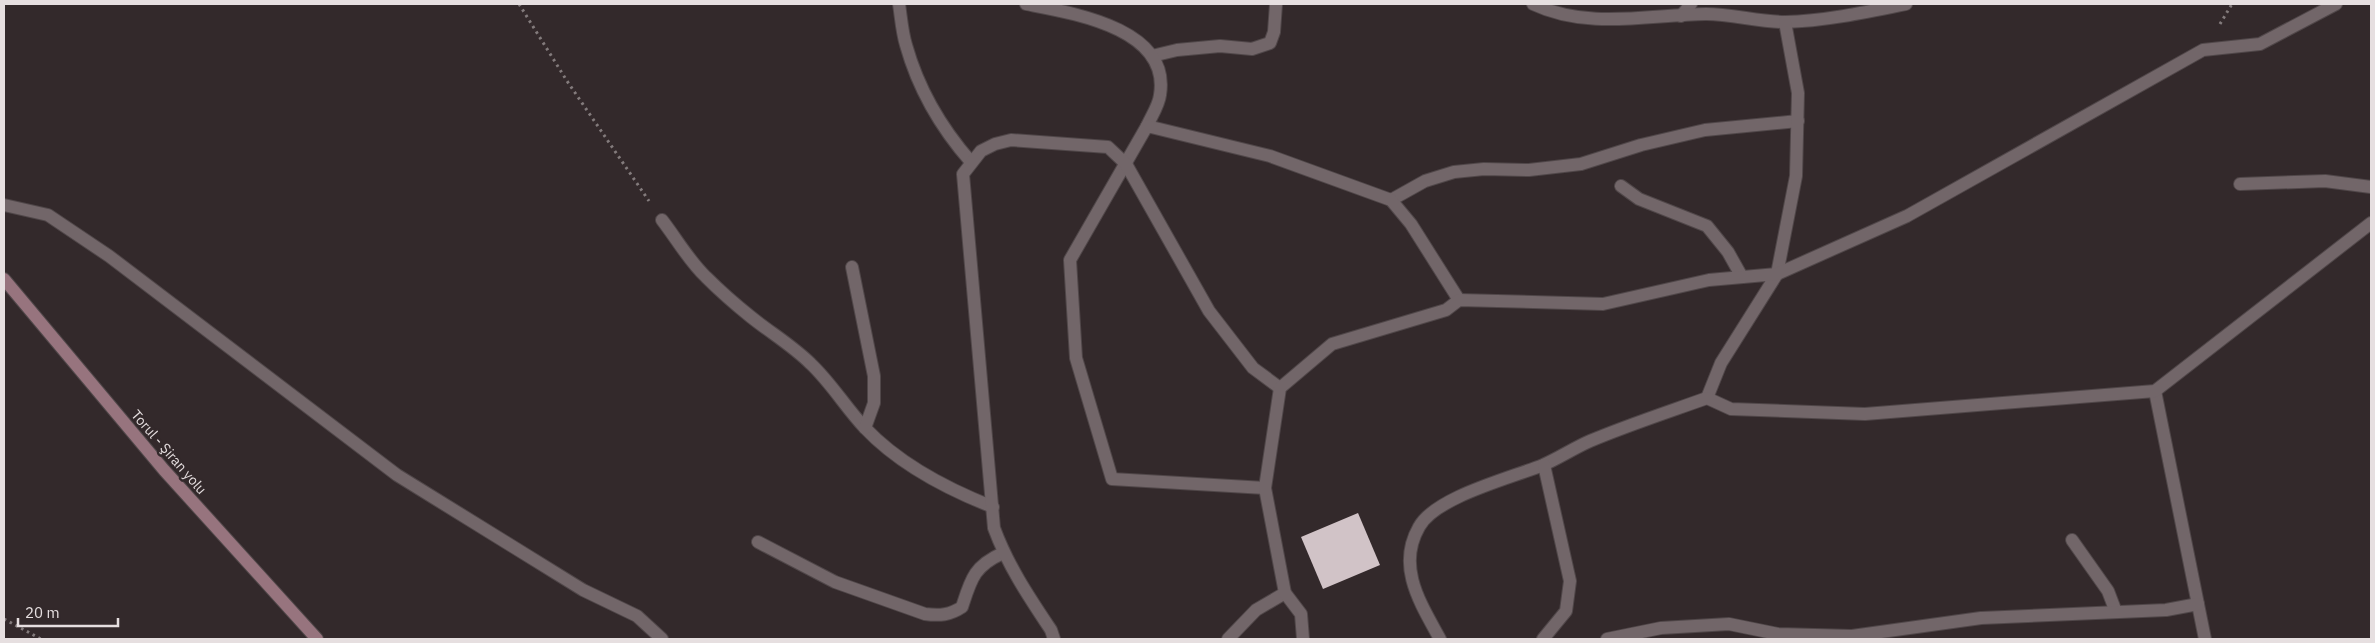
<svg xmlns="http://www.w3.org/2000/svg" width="2375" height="643" viewBox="0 0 2375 643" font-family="'IBM Plex Sans',sans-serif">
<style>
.building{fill:#d1c3c7}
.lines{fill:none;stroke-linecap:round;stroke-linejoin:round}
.service-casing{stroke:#504749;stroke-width:14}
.minor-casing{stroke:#504749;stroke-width:14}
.secondary-casing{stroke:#504749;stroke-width:14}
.path{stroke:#837b7c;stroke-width:3;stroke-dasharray:2.5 4;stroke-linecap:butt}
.service{stroke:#726669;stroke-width:12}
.minor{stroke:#726669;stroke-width:12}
.secondary{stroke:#97747e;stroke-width:12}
.labels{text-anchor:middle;stroke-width:5;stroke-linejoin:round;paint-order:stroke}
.street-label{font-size:14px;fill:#e6dfe0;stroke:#33292b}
</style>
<rect width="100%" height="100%" fill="#33292b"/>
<path class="building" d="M 1358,513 L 1380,565 L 1323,589 L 1301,537 Z"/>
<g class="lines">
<defs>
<g id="service">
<path d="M 1681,16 L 1691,4"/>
<path d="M 1152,56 L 1177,50 L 1220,46 L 1252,49 L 1270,43 L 1274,32 L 1276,4"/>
<path d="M 2240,184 L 2325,181 L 2371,187"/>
<path d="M 1621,186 L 1639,199 L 1707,226 L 1728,252 L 1742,277"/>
<path d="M 1391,200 L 1425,181 L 1454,172 L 1484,169 L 1529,170 L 1581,164 L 1641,145 L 1705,130 L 1798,121"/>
<path d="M 662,220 C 676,238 689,261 706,277 C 720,291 736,305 751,317 C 771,333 793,346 811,364 C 832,384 846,408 865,428 C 900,465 947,489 993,507"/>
<path d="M 852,267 L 874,376 L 874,403 L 865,428"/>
<path d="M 2072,540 L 2108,591 L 2116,612"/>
<path d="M 758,542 L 835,582 L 925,614 C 940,616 950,615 962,607 C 971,579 974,566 1003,553"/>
</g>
<g id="minor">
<path d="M 899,4 C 901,17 902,32 906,45 C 918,88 942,129 971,162"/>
<path d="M 1026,4 C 1072,13 1171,28 1160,95 C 1159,105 1151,117 1147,126"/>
<path d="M 1533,4 C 1588,30 1647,15 1706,14 C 1732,14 1759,22 1785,22 C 1825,21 1867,12 1906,4"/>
<path d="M 4,205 L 48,215 L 109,256 L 397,475 L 583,590 L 637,616 L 662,639"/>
<path d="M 2155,391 L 2205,639"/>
<path d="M 1707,398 L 1721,363 L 1777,274 L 1796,176 L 1798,93 L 1785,22"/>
<path d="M 1265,488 L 1112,479 L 1076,358 L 1070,260 L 1147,126 L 1270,156 L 1391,200 L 1411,224 L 1459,300"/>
<path d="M 1054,639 L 1051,630 C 1029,597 1008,566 994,528 L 963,174 L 981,151 L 995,144 L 1011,140 L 1108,147 L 1126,164 L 1209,311 L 1253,368 L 1280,388"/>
<path d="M 1228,639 L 1256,610 L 1285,593"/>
<path d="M 1303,639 L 1301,614 L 1285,593 L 1265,488 L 1280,388 L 1332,344 L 1446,310 L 1459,300 L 1603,304 L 1709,280 L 1777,274 L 1907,216 L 2203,50 L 2260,44 L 2336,4"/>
<path d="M 1440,639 C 1421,604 1396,567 1419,527 C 1435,497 1511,478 1543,465 C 1559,458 1574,448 1590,441 C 1628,425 1668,412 1707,398 L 1731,409 L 1865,414 L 2155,391 L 2371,223"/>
<path d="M 1543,639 L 1566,611 L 1570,581 L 1544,465"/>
<path d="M 1607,639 L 1661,628 L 1729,624 L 1778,634 L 1852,636 L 1981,618 L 2166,610 L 2198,604"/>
</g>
<path id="secondary" d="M 4,279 L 164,470 L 317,639"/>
</defs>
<use href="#service" class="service-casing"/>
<use href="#minor" class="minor-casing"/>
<use href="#secondary" class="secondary-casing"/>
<g class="path">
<path d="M 519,4 L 567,81 L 649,201"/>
<path d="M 2220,24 L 2232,4"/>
<path d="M 4,619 L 41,639"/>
</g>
<use href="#service" class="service"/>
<use href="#minor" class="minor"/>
<use href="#secondary" class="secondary"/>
</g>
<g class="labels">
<g class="street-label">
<text transform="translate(169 452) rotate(49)" y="5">Torul - Şiran yolu</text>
</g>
</g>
<rect width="2375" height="643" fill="none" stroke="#e6dfe0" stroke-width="10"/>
<path d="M18 618v8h100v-8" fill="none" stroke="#e6dfe0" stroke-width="2.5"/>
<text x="25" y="618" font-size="15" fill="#e6dfe0" stroke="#33292b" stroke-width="4" paint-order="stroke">20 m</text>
</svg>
